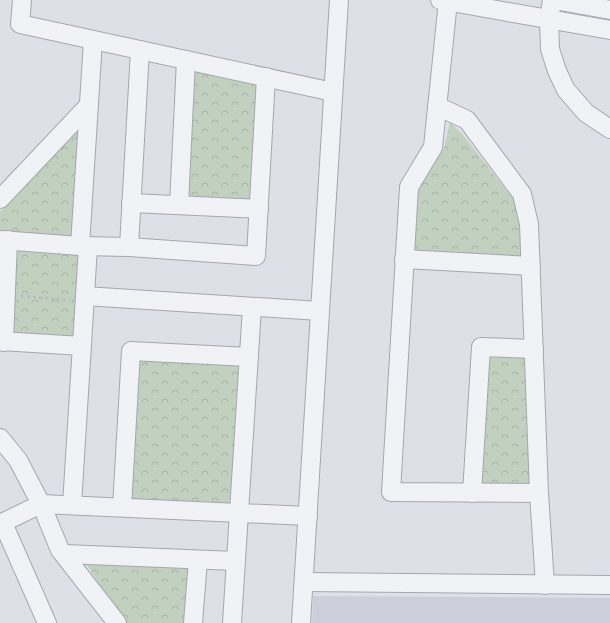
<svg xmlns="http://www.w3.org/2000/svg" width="610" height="623" viewBox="0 0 610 623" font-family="Commissioner,sans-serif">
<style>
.built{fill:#cccfd9}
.park{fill:url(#park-crowns)}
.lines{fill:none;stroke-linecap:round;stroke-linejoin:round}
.minor-casing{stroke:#a4a7b1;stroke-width:20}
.path{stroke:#b8bbc1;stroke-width:2.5;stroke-dasharray:3 3;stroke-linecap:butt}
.minor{stroke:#f0f2f5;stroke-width:18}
</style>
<defs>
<pattern id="park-crowns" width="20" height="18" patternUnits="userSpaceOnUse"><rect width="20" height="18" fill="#c2d0bf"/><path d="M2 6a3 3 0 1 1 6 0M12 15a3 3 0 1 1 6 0" fill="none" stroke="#a7b3a5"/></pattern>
</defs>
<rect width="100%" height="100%" fill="#dee0e7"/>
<path class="built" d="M 313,596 L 610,598 L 610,623 L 312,623 Z"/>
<g class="park">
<path d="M 193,71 L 257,83 L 250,203 L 185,199 Z"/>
<path d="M 81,122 L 74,238 L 0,234 L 0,212 Z"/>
<path d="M 450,122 L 463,135 L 517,204 L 522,257 L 411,251 L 415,186 L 444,148 Z"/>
<path d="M 14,247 L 83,252 L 77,340 L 9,335 Z"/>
<path d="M 488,355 L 525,355 L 532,486 L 481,486 Z"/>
<path d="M 137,358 L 240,364 L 232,506 L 129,500 Z"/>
<path d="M 84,560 L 189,567 L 186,623 L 123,623 Z"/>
</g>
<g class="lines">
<defs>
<g id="minor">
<path d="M 22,0 L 20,24 L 333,92"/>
<path d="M 440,0 L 610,30"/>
<path d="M 552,0 L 549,20 L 550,49 L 557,71 L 566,90 L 586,113 L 610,129"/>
<path d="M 554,0 L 610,10"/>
<path d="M 448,1 L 433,147 L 409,187 L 391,492 L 539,493"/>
<path d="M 437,106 L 467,120 L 522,194 L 529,224 L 539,493 L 545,585"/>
<path d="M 0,199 L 89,105"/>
<path d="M 131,203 L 259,209"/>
<path d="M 179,205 L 186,60"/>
<path d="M 0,240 L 80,246 L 93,40"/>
<path d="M 80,246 L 129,247 L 256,256 L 266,77"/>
<path d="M 129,247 L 140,50"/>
<path d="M 404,259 L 531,266"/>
<path d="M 85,296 L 88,246"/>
<path d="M 0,341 L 82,346"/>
<path d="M 4,342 L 8,240"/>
<path d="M 0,438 L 18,460 L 41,504 L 60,550 L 117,623"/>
<path d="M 472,493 L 481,347 L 534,349"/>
<path d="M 72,505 L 85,296 L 320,311"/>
<path d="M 122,507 L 131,351 L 249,357"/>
<path d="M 3,523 L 47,623"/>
<path d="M 0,524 L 41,504 L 308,516"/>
<path d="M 64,554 L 236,561"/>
<path d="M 304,582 L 610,585"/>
<path d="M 193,623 L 198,560"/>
<path d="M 232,623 L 252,307"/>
<path d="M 301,623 L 339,0"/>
</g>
</defs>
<use href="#minor" class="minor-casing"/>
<path class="path" d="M 21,296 L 70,300"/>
<use href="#minor" class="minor"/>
</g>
</svg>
